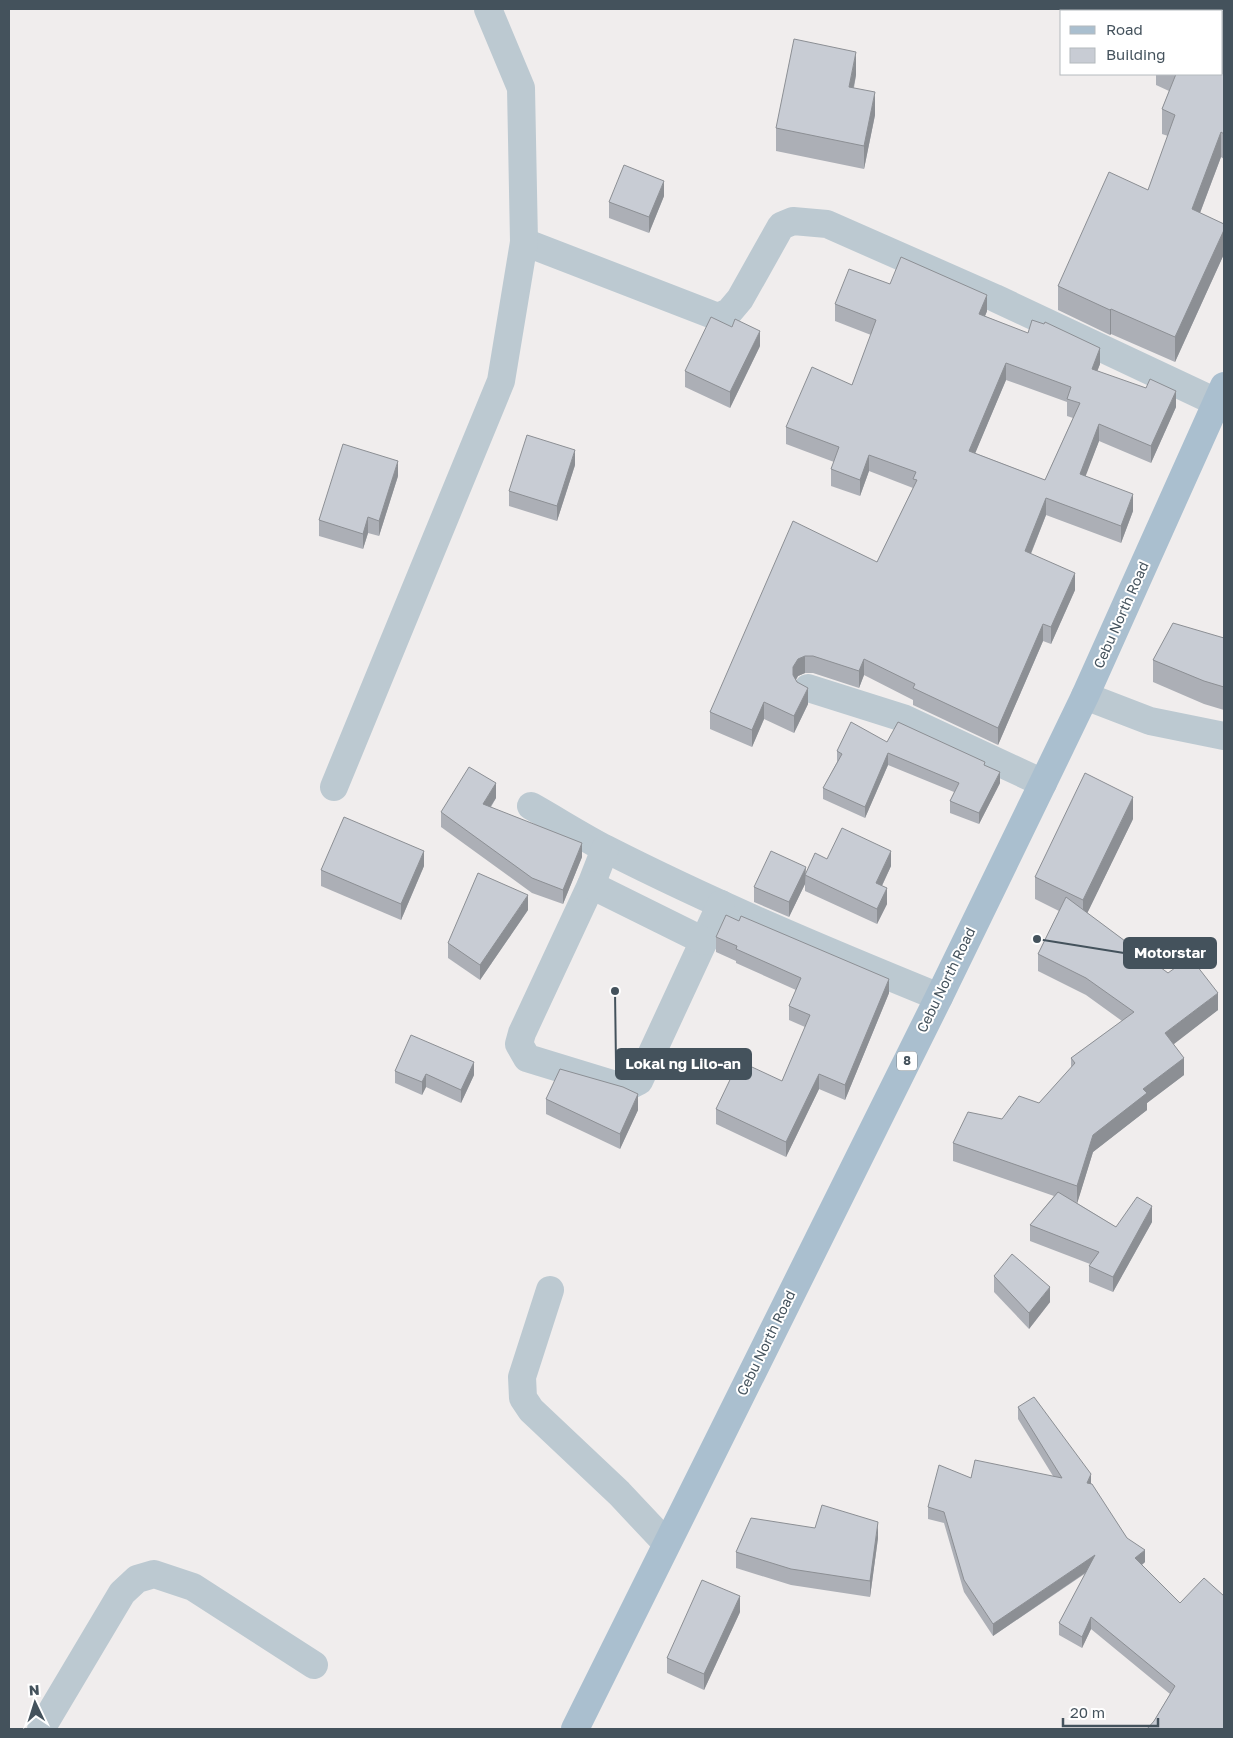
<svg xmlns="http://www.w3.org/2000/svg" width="1233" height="1738" viewBox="0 0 1233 1738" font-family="'Golos Text',sans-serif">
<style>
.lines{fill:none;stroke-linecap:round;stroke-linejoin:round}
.minor{stroke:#bcc9d1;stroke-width:28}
.major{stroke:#aabfcf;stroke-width:28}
.wall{fill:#acafb6;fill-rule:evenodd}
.shaded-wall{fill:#8c8f94}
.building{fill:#c8ccd4;stroke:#8c8f94;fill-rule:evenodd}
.labels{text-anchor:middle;stroke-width:4;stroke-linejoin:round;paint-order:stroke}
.shield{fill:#fff;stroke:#7c868d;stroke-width:1}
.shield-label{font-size:12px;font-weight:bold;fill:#44525c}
.street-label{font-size:14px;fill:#44525c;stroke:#fff}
.leader{fill:none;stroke:#44525c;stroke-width:2}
.callout-dot{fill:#44525c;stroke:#fff;stroke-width:2}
.callout{fill:#44525c;stroke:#44525c;stroke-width:2}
.callout-label{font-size:15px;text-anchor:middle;font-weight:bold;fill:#fff}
</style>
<rect width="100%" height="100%" fill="#f0eded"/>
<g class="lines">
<g class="minor">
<path d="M 524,242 L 718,317 L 729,312 L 740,299 L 781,226 L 793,221 L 827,224 L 995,298 L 1216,402"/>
<path d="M 808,688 L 903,718 L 1043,783"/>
<path d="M 1085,696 L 1150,721 L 1224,736"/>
<path d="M 334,787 L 501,381 L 524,242 L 521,88 L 488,9"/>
<path d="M 531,806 C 556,820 581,836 606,849 C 714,904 826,951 939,997"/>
<path d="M 605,849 L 591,885 L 522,1033 L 519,1044 L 527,1058 L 625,1088 L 639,1081 L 721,904"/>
<path d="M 591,885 L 704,941"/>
<path d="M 550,1290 L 522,1377 L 523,1398 L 531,1410 L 619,1493 L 666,1543"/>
<path d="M 41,1729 L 122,1593 L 137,1579 L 154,1574 L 193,1587 L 314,1665"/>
</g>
<path class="major" d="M 575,1729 L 939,997 L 1043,783 L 1085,696 L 1224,386"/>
</g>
<g class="wall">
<path d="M 1116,9 L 1224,9 L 1224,159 L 1221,157 L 1200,213 L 1224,224 L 1224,254 L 1175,362 L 1111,334 L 1110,335 L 1058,310 L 1058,286 L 1148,190 L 1168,136 L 1162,134 L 1162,109 L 1169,91 L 1156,85 L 1156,74 L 1222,74 L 1222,11 L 1123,11 Z"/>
<path d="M 856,75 L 854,88 L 875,115 L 864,169 L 776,151 L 776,128 Z"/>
<path d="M 664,196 L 649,233 L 609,218 L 609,202 Z"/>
<path d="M 890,284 L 987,311 L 985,316 L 1100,364 L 1097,371 L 1176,407 L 1151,463 L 1099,441 L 1085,476 L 1133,511 L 1121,543 L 1046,515 L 1031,554 L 1075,590 L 1051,644 L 1043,641 L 998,745 L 913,705 L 913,700 L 864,675 L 859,688 L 813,673 L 805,673 L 798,676 L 796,680 L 808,704 L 794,733 L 764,719 L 752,747 L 710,729 L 710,712 L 877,562 L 913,488 L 869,471 L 860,496 L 831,486 L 831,469 L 834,462 L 786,444 L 786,427 L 852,385 L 871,335 L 835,321 L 835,304 ZM 1006,380 L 1067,402 L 1067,416 L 1073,418 L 1045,480 L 975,453 Z"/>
<path d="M 760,346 L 730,408 L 685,387 L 685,371 Z"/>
<path d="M 575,465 L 557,521 L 509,506 L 509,491 Z"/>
<path d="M 398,476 L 379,536 L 368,533 L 363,549 L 319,536 L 319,520 Z"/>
<path d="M 1224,638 L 1224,710 L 1204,704 L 1153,682 L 1153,660 Z"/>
<path d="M 887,742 L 1000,783 L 979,824 L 950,813 L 950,801 L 954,792 L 888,765 L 865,818 L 823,799 L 823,788 L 837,762 L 837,751 Z"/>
<path d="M 496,798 L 491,807 L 582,857 L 563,904 L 532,893 L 441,827 L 441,812 Z"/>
<path d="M 1133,819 L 1087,913 L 1218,1010 L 1173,1044 L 1184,1075 L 1147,1103 L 1147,1110 L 1093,1152 L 1077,1203 L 1116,1227 L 1152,1222 L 1113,1292 L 1089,1282 L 1089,1266 L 1090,1264 L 1030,1241 L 1030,1225 L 1054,1196 L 953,1161 L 953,1143 L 1002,1119 L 1039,1103 L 1071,1068 L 1071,1058 L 1122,1021 L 1086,995 L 1038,971 L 1038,954 L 1059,911 L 1035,899 L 1035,877 Z"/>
<path d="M 827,859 L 891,866 L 882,886 L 887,904 L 877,924 L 805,891 L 805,884 L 789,917 L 754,902 L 754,887 L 806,873 Z"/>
<path d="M 424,866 L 401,920 L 321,886 L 321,870 Z"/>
<path d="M 528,910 L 480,980 L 448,958 L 448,943 Z"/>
<path d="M 716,937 L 889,993 L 845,1100 L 819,1089 L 786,1157 L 716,1124 L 716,1109 L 782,1081 L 805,1027 L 789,1020 L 789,1006 L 796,990 L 736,963 L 736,961 L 716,952 Z"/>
<path d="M 395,1071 L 474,1075 L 461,1103 L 426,1087 L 422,1095 L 395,1083 Z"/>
<path d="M 546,1099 L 638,1110 L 620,1149 L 546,1114 Z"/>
<path d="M 994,1276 L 1050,1302 L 1029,1329 L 994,1292 Z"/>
<path d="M 1018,1407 L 1091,1484 L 1127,1538 L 1145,1562 L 1142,1565 L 1224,1729 L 1154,1721 L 1170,1694 L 1091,1629 L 1082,1648 L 1059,1635 L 1059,1623 L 1086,1573 L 993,1636 L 964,1592 L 944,1523 L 928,1519 L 928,1507 L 971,1478 L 1053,1476 L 1018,1419 Z"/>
<path d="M 815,1528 L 878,1538 L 870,1597 L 791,1585 L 736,1568 L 736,1552 Z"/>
<path d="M 740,1612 L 704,1690 L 667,1673 L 667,1658 Z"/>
</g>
<g class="shaded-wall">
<path d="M 856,52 L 856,75 L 849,109 L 849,87 Z"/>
<path d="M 875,92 L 875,115 L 864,169 L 864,146 Z"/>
<path d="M 1221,132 L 1221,157 L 1192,234 L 1192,209 Z"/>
<path d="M 664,181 L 664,196 L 649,233 L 649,217 Z"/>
<path d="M 1224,230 L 1224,254 L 1175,362 L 1175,337 Z"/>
<path d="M 987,295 L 987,311 L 979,331 L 979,314 Z"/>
<path d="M 1111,309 L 1111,334 L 1110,335 L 1110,310 Z"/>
<path d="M 760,331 L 760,346 L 730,408 L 730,392 Z"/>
<path d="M 1100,348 L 1100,364 L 1092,385 L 1092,369 Z"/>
<path d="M 1006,363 L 1006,380 L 969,468 L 969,451 Z"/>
<path d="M 1176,391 L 1176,407 L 1151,463 L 1151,446 Z"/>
<path d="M 1099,424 L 1099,441 L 1080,491 L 1080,474 Z"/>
<path d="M 575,450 L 575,465 L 557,521 L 557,506 Z"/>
<path d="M 869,455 L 869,471 L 860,496 L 860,480 Z"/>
<path d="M 398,461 L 398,476 L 379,536 L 379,521 Z"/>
<path d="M 1133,494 L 1133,511 L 1121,543 L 1121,526 Z"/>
<path d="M 1046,498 L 1046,515 L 1025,568 L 1025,551 Z"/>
<path d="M 368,517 L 368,533 L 363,549 L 363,534 Z"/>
<path d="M 1075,573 L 1075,590 L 1051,644 L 1051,627 Z"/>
<path d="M 1043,624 L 1043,641 L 998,745 L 998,728 Z"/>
<path d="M 805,656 L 805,673 L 798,676 L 793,684 L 793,667 L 798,659 Z"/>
<path d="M 864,659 L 864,675 L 859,688 L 859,671 Z"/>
<path d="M 808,688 L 808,704 L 794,733 L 794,716 Z"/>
<path d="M 764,702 L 764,719 L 752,747 L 752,730 Z"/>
<path d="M 888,753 L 888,765 L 865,818 L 865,807 Z"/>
<path d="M 1000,772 L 1000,783 L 979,824 L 979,813 Z"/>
<path d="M 496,783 L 496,798 L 483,818 L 483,804 Z"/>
<path d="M 1133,797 L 1133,819 L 1083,922 L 1083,900 Z"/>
<path d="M 582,843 L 582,857 L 563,904 L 563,890 Z"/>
<path d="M 424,851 L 424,866 L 401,920 L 401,904 Z"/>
<path d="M 891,851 L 891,866 L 876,898 L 876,883 Z"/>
<path d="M 806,867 L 805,884 L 789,917 L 789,902 Z"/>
<path d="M 887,888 L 887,904 L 877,924 L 877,909 Z"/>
<path d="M 528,895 L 528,910 L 480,980 L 480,965 Z"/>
<path d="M 889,979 L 889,993 L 845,1100 L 845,1085 Z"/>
<path d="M 1218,993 L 1218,1010 L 1165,1051 L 1165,1033 Z"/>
<path d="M 1184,1058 L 1184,1075 L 1147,1103 L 1147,1110 L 1093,1152 L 1077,1204 L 1077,1186 L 1093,1135 L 1143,1089 Z"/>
<path d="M 474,1062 L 474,1075 L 461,1103 L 461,1090 Z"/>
<path d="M 426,1074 L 426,1087 L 422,1095 L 422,1082 Z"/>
<path d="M 819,1074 L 819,1089 L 786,1157 L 786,1142 Z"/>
<path d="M 638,1094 L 638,1110 L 620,1149 L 620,1134 Z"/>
<path d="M 1152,1206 L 1152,1222 L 1113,1292 L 1113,1277 Z"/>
<path d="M 1050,1287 L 1050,1302 L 1029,1329 L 1029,1313 Z"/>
<path d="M 1091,1474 L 1091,1486 L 1087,1483 Z"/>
<path d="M 878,1522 L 878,1538 L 870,1597 L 870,1581 Z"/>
<path d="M 1145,1550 L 1145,1562 L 1135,1570 L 1135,1558 Z"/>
<path d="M 1095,1555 L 1095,1566 L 993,1636 L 993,1624 Z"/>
<path d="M 740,1596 L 740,1612 L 704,1690 L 704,1674 Z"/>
<path d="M 1091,1617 L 1091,1629 L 1082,1648 L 1082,1637 Z"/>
</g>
<g class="building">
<path d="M 1177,9 L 1224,9 L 1224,134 L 1221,132 L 1192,209 L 1224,224 L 1224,230 L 1175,337 L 1111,309 L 1110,310 L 1058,286 L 1109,172 L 1148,190 L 1175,115 L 1162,109 L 1176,74 L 1222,74 L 1222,11 L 1176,11 Z"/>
<path d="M 794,39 L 856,52 L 849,87 L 875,92 L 864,146 L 776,128 Z"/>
<path d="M 624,165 L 664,181 L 649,217 L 609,202 Z"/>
<path d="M 901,257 L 987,295 L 979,314 L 1028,333 L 1032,320 L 1044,324 L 1045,322 L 1100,348 L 1092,369 L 1146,388 L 1150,379 L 1176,391 L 1151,446 L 1099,424 L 1080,474 L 1133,494 L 1121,526 L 1046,498 L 1025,551 L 1075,573 L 1051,627 L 1043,624 L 998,728 L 913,688 L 915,684 L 864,659 L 859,671 L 813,656 L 805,656 L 798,659 L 793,667 L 793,675 L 797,682 L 808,688 L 794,716 L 764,702 L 752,730 L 710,712 L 793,521 L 877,562 L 917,480 L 913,479 L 916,472 L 869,455 L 860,480 L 831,469 L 839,447 L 786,427 L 812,367 L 852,385 L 876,320 L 835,304 L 849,269 L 890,284 ZM 1006,363 L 1071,387 L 1067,399 L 1080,403 L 1045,480 L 969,451 Z"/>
<path d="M 711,317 L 732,327 L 735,319 L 760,331 L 730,392 L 685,371 Z"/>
<path d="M 527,435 L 575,450 L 557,506 L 509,491 Z"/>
<path d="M 343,444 L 398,461 L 379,521 L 368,517 L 363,534 L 319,520 Z"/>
<path d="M 1173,623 L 1224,638 L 1224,687 L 1204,681 L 1153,660 Z"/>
<path d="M 851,722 L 887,742 L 898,722 L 985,762 L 984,765 L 1000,772 L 979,813 L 950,801 L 959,783 L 888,753 L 865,807 L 823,788 L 842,754 L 837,751 Z"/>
<path d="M 469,767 L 496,783 L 483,804 L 582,843 L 563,890 L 532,878 L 441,812 Z"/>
<path d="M 1085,773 L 1133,797 L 1083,900 L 1035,877 Z"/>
<path d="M 344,817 L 424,851 L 401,904 L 321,870 Z"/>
<path d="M 842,828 L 891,851 L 876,883 L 887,888 L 877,909 L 805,875 L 815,853 L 827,859 Z"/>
<path d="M 771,851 L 806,867 L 789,902 L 754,887 Z"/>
<path d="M 478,873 L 528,895 L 480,965 L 448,943 Z"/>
<path d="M 1066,897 L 1168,973 L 1190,957 L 1218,993 L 1165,1033 L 1184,1058 L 1143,1089 L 1147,1093 L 1093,1135 L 1077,1186 L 953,1143 L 968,1112 L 1002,1119 L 1019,1096 L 1039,1103 L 1075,1063 L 1071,1058 L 1134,1012 L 1086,978 L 1038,954 Z"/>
<path d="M 726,915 L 739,921 L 741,916 L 889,979 L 845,1085 L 819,1074 L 786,1142 L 716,1109 L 739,1061 L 782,1081 L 810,1015 L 789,1006 L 801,978 L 736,949 L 737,946 L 716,937 Z"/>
<path d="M 411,1035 L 474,1062 L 461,1090 L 426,1074 L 422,1082 L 395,1071 Z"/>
<path d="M 560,1069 L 623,1087 L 638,1094 L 620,1134 L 546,1099 Z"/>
<path d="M 1058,1192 L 1116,1227 L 1137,1197 L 1152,1206 L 1113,1277 L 1089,1266 L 1099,1252 L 1030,1225 Z"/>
<path d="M 1012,1254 L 1050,1287 L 1029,1313 L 994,1276 Z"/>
<path d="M 1034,1397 L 1091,1474 L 1087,1483 L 1092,1484 L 1127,1538 L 1145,1550 L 1135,1558 L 1180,1603 L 1204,1578 L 1224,1596 L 1224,1729 L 1147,1729 L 1154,1721 L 1175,1686 L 1091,1617 L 1082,1637 L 1059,1623 L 1095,1555 L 993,1624 L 964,1580 L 944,1512 L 928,1507 L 939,1465 L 971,1478 L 975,1460 L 1062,1478 L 1018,1407 Z"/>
<path d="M 822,1505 L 878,1522 L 870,1581 L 791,1569 L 736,1552 L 751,1518 L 815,1528 Z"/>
<path d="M 702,1580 L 740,1596 L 704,1674 L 667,1658 Z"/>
</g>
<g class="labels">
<rect class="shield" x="897" y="1051.5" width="20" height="19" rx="4"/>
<g class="shield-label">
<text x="907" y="1065">8</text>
</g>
<g class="street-label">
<text transform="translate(1121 615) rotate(-66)" y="5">Cebu North Road</text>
<text transform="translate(946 980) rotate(-64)" y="5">Cebu North Road</text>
<text transform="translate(766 1343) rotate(-64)" y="5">Cebu North Road</text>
</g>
</g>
<path class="leader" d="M1037 939L1124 953M615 991L616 1064"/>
<g class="callout-dot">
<circle cx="1037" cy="939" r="5"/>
<circle cx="615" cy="991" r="5"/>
</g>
<g class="callout">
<rect x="1124" y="938" width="92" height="30" rx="5"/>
<rect x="616" y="1049" width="135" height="30" rx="5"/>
</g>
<g class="callout-label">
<text x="1170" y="958">Motorstar</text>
<text x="683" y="1069">Lokal ng Lilo-an</text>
</g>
<rect width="1233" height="1738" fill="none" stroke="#44525c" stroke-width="20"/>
<rect x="1060" y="10" width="162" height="65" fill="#ffffff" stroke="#b4babe"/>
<rect x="1070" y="26" width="25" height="8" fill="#aabfcf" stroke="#b4babe"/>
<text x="1106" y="35" font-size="15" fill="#44525c">Road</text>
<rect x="1070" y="48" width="25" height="15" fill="#c8ccd4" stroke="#b4babe"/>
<text x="1106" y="60" font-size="15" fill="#44525c">Building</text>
<g transform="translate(35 1703) rotate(356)" stroke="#ffffff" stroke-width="4" paint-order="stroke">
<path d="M0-4L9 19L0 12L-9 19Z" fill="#44525c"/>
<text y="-8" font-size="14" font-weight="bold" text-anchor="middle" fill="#44525c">N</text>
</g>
<path d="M1063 1718v8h95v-8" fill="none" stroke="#44525c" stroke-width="2.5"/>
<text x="1070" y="1718" font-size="15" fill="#44525c" stroke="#ffffff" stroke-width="4" paint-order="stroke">20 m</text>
</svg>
